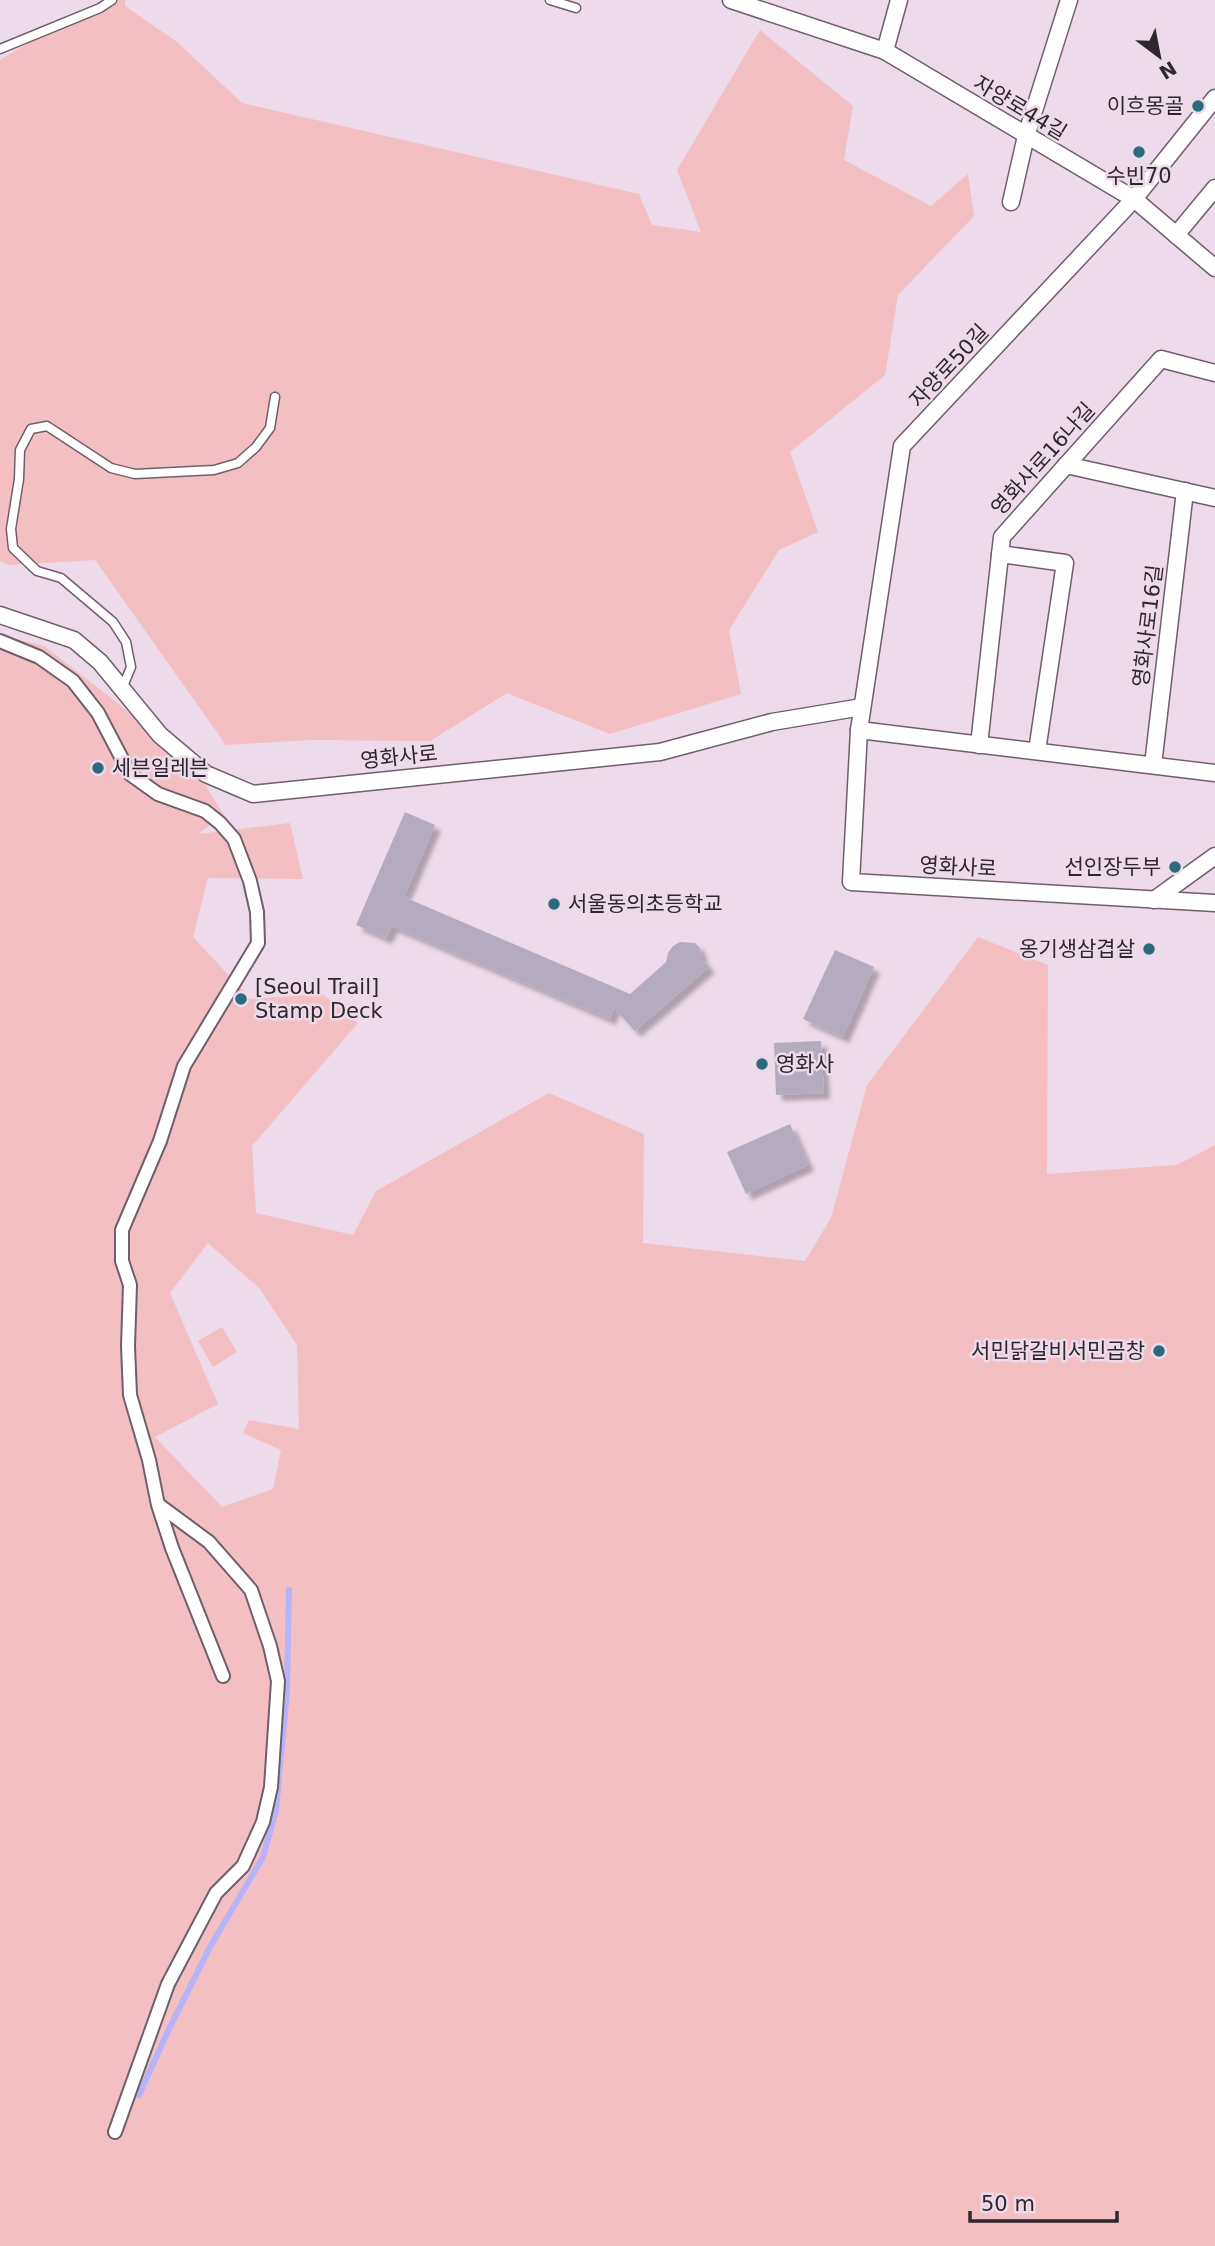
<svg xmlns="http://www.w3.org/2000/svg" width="1215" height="2246" viewBox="0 0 1215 2246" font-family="'DejaVu Sans','Noto Sans KR',sans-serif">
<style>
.green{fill:#f3bfc3;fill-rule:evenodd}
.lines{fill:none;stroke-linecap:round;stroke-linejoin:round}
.stream{stroke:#b6b3f9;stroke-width:6}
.building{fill:#b5abbf;filter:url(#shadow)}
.service-casing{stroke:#6f5f6d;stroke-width:11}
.pedestrian-casing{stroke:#6f5f6d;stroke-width:16}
.minor-casing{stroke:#6f5f6d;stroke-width:19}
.service{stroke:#fff;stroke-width:8}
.pedestrian{stroke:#fff;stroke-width:12}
.minor{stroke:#fff;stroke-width:16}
.poi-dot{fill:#2a6b7e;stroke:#eddaea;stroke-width:2.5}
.labels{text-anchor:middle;stroke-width:5;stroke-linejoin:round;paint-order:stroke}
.poi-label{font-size:21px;fill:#2e272d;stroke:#eddaea;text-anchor:end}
.street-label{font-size:21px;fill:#2e272d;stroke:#eddaea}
</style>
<defs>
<filter id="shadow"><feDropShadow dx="6" dy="6" stdDeviation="2" flood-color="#0004"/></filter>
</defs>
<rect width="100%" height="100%" fill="#eddaea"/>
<g class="green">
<path d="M 102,0 L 125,0 L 125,6 L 177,42 L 242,103 L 639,194 L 652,225 L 701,232 L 677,170 L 760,30 L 853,106 L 844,160 L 931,206 L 968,174 L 974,216 L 898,295 L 885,375 L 790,452 L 818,532 L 779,550 L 729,630 L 741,694 L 610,734 L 507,693 L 430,741 L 312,740 L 226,745 L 95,560 L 9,565 L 0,561 L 0,60 Z"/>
<path d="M 0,635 L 44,646 L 119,704 L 199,775 L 224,815 L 198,834 L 290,823 L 303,879 L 208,878 L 193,937 L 251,999 L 322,994 L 358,1023 L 252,1146 L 256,1213 L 353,1235 L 376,1191 L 549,1093 L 644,1134 L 643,1243 L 805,1261 L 831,1218 L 867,1085 L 978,937 L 1048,965 L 1047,1174 L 1177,1165 L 1215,1145 L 1215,2246 L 0,2246 ZM 208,1243 L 260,1289 L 297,1345 L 299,1429 L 249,1420 L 243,1433 L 281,1450 L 273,1489 L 222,1507 L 155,1437 L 218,1404 L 170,1293 Z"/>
<path d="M 222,1327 L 237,1352 L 213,1367 L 198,1341 Z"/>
</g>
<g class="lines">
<path class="stream" d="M 139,2095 L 168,2031 L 210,1947 L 263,1857 L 276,1810 L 287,1690 L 289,1590"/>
</g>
<g class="building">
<path d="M 405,812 L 435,825 L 404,897 L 630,994 L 666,962 L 668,953 L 673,946 L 680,942 L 695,943 L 699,947 L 702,959 L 709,967 L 635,1031 L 614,1008 L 610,1019 L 392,926 L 386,938 L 356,925 Z"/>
<path d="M 835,950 L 874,967 L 843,1037 L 803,1019 Z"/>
<path d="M 821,1041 L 824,1093 L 776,1095 L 774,1043 Z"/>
<path d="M 790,1124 L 808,1165 L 746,1194 L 727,1152 Z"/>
</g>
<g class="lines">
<defs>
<g id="service">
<path d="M 550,0 L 576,8"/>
<path d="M 0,49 L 100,8 L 112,0"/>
<path d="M 122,689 L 131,667 L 126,642 L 113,622 L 61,578 L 37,571 L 13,548 L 11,529 L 19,479 L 20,450 L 31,429 L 47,426 L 111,468 L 135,474 L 214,470 L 238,463 L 256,447 L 270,428 L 275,397"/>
</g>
<g id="pedestrian">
<path d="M 0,641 L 39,657 L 73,681 L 98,713 L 130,774 L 158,794 L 205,811 L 220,823 L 234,839 L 250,881 L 257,912 L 258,943 L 184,1066 L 160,1141 L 122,1230 L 122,1261 L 130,1285 L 128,1346 L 130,1395 L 149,1460 L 158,1505 L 172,1548 L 223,1676"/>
<path d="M 115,2132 L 168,1984 L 216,1893 L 243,1866 L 263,1822 L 271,1787 L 278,1681 L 270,1646 L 251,1590 L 209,1542 L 159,1505"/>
</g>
<g id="minor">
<path d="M 731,0 L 885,51 L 1134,199 L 1215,268"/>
<path d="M 885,51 L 899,0"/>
<path d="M 1215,98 L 1134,199 L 902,446 L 859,730 L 851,882 L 1215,903"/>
<path d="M 1011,202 L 1026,136 L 1069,0"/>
<path d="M 1176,235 L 1215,188"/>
<path d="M 1066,465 L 1215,498"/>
<path d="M 1000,554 L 1065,563 L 1037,751"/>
<path d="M 0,615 L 74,640 L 100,662 L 160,735 L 206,774 L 253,794 L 660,752 L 772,722 L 862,707"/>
<path d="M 859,730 L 1215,773"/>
<path d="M 979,745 L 1002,537 L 1161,359 L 1215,373"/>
<path d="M 1153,765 L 1185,491"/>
<path d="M 1154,900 L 1215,856"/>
</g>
</defs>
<use href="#service" class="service-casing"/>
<use href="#pedestrian" class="pedestrian-casing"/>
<use href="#minor" class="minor-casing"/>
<use href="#service" class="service"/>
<use href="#pedestrian" class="pedestrian"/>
<use href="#minor" class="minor"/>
</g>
<g class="poi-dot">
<circle cx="1198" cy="106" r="7"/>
<circle cx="1139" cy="152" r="7"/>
<circle cx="98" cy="768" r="7"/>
<circle cx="1175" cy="867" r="7"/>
<circle cx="554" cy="904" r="7"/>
<circle cx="1149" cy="949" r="7"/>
<circle cx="241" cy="999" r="7"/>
<circle cx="762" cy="1064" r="7"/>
<circle cx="1159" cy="1351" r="7"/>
</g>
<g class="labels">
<g class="poi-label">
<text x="1184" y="113">이흐몽골</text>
<text x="1139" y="183" text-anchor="middle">수빈70</text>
<text x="112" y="775" text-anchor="start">세븐일레븐</text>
<text x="1161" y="874">선인장두부</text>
<text x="568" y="911" text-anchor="start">서울동의초등학교</text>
<text x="1135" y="956">옹기생삼겹살</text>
<text x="255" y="994" text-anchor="start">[Seoul Trail]<tspan x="255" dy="24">Stamp Deck</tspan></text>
<text x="776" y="1071" text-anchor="start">영화사</text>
<text x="1145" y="1358">서민닭갈비서민곱창</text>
</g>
<g class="street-label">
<text transform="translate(1020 108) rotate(31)" y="7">자양로44길</text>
<text transform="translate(949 366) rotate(-47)" y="7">자양로50길</text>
<text transform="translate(1043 459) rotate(-48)" y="7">영화사로16나길</text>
<text transform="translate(1148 626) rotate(-83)" y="7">영화사로16길</text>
<text transform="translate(399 757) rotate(-6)" y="7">영화사로</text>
<text transform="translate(958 867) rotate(3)" y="7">영화사로</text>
</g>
</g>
<g transform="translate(1159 56) rotate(148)" stroke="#eddaea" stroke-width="5" paint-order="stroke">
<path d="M0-5L12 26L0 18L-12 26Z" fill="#2e272d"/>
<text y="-10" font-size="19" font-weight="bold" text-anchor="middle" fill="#2e272d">N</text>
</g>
<path d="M970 2211v10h147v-10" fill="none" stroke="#2e272d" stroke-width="3.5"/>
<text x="981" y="2211" font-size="21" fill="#2e272d" stroke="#eddaea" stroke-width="5" paint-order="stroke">50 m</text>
</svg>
